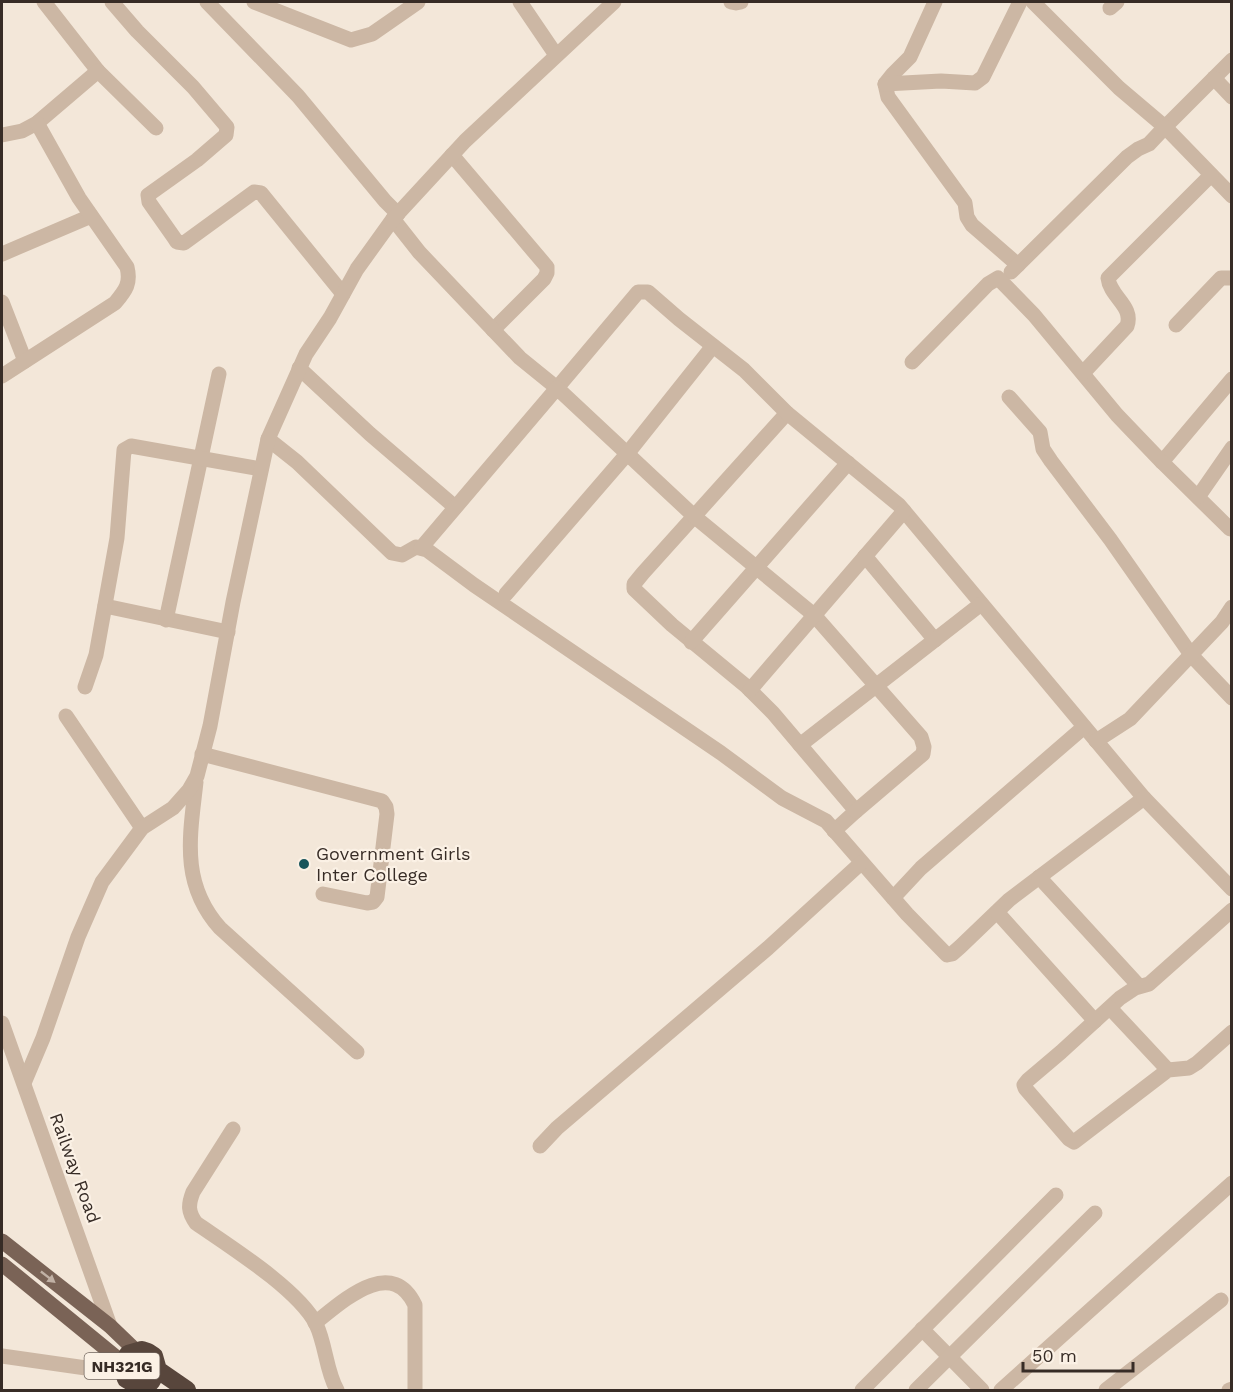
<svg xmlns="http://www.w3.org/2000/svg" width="1233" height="1392" viewBox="0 0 1233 1392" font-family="'Work Sans',sans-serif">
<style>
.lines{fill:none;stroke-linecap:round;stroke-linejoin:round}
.minor{stroke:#ccb7a4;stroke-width:15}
.major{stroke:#7a6356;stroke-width:15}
.highway{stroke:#58463c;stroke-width:18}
.oneway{fill:#c1b1a5}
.poi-dot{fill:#19555b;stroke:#fbf1e5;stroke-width:2}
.labels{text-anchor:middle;stroke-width:4.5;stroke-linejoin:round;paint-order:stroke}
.shield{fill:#fbf1e5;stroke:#72675f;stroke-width:1.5}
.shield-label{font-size:16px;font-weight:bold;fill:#372c26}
.poi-label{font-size:18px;fill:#372c26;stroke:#fbf1e5;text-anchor:start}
.street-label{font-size:18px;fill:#372c26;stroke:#fbf1e5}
</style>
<rect width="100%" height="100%" fill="#f3e7d9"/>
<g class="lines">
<g class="minor">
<path d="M 44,2 L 98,71"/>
<path d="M 112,2 L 137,31 L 193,87 L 227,127 L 226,135 L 197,160 L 148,195 L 149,202 L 175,239 L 177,242 L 184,243 L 254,192 L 261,193 L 343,294"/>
<path d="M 207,2 L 298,96 L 385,201 L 398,214"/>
<path d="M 254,2 L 351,40 L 372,34 L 418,2"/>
<path d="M 520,2 L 556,55"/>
<path d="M 731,2 L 736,3 L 741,2"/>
<path d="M 935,2 L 910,57 L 893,74 L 885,84 L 888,97 L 965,203 L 967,217 L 972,225 L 1018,265"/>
<path d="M 1033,2 L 1119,88 L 1165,127 L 1232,60"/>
<path d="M 1110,8 L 1117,2"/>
<path d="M 1214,78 L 1232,97"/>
<path d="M 885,84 L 941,81 L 975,83 L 983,77 L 1020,2"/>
<path d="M 2,135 L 22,131 L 37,123 L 98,71 L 156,128"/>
<path d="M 452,155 L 547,267 L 547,273 L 544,279 L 493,330"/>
<path d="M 2,254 L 91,216"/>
<path d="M 1011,272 L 1127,157 L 1138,149 L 1149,144 L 1165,127 L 1232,196"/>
<path d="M 2,302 L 25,361"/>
<path d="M 1176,325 L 1221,278 L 1232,278"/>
<path d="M 912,362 L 988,284 L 998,278 L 1034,315 L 1117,415 L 1162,462 L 1232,379"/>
<path d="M 299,368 L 370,434 L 455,507"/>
<path d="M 1083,373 L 1127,326 C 1134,306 1110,297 1108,278 L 1211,175"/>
<path d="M 2,376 L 115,303 C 126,290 131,283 127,267 L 79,198 L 37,123"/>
<path d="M 1009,397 L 1040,432 L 1043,449 L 1051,461 L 1110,539 L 1192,656 L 1232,698"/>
<path d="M 787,413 L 643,573 L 634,584 L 634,589 L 672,625 L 746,686 L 773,713 L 856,811 L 834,831"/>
<path d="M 268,439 L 297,462 L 392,553 L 402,555 L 416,547 L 427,550 L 474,585 L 721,753 L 782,798 L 826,821 L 907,914 L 947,955 L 952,954 L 960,947 L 1009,900 L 1144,798 L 899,505 L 787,413 L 744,370 L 679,319 L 648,292 L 638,292 L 557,388 L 520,358 L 419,252 L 393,219"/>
<path d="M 1162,462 L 1230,529"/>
<path d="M 1198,497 L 1232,448"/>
<path d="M 421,548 L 557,388 L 695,517 L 814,615 L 921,737 L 924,747 L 923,754 L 856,811"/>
<path d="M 865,556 L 935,640"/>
<path d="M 506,594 L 627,454 L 713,346"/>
<path d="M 105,606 L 228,632"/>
<path d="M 166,620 L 219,374"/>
<path d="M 691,642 L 848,463"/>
<path d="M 85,687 L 96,655 L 117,538 L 124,450 L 131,446 L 261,469"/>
<path d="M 750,690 L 904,511"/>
<path d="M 66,716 L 142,828"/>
<path d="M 1096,741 L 1130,719 L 1222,622 L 1232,607"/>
<path d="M 800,745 L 981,604"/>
<path d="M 202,754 L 382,801 L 386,807 L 387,814 L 377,897 L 373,902 L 367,903 L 323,894"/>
<path d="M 196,782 C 190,836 180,883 220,928 L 357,1052"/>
<path d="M 1144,798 L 1232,889"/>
<path d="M 1039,877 L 1139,986"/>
<path d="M 893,898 L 921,868 L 1084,727"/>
<path d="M 1232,910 L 1158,976 L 1149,984 L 1135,988 L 1120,998 L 1061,1052 L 1028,1080 L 1024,1085 L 1025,1088 L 1069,1139 L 1074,1142 L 1168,1070 L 1189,1068 L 1197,1063 L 1232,1032"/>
<path d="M 997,912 L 1095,1021"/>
<path d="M 1110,1008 L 1168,1070"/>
<path d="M 2,1023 L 110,1326"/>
<path d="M 24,1083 L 43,1038 L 78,937 L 102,882 L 142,828 L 173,808 L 189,790 L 197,776 L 210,726 L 233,602 L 268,439 L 306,354 L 330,318 L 357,269 L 393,219 L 465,141 L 614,2"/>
<path d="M 233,1129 L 193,1192 C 188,1205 188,1212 196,1223 C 229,1246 298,1289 316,1324 C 326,1345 326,1371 337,1390"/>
<path d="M 540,1146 L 557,1128 L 768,948 L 861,863"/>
<path d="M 315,1323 C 342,1302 391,1255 415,1305 L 415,1390"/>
<path d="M 922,1329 L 982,1390"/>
<path d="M 2,1356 L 86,1368 L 122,1371"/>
<path d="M 862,1390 L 1056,1195"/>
<path d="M 916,1390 L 1095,1213"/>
<path d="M 1001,1390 L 1232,1183"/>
<path d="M 1106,1390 L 1221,1300"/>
<path d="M 1229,1390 L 1232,1389"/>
</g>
<g class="major">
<path d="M 2,1241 L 110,1326 L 135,1350"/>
<path d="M 2,1264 L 122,1362"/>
</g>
<path class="highway" d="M 158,1370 L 151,1382 L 138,1386 L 126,1379 L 122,1366 L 128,1354 L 142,1350 L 148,1352 L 154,1356 L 158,1370 L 187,1390"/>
</g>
<defs><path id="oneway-solid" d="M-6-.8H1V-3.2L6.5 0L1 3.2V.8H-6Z" transform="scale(1.5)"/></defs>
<use class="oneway" href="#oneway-solid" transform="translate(48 1277) rotate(38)"/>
<circle class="poi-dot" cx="304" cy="864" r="6"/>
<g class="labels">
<rect class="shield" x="84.5" y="1353" width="75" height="26" rx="4.5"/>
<g class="shield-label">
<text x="122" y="1372">NH321G</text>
</g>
<g class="poi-label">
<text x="316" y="860">Government Girls<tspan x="316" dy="21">Inter College</tspan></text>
</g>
<g class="street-label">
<text transform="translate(75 1168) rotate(70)" y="6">Railway Road</text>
</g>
</g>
<rect width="1233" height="1392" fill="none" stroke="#372c26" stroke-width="6"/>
<path d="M1023 1362v9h110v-9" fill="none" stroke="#372c26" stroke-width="3"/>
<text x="1032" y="1362" font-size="18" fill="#372c26" stroke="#fbf1e5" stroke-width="4.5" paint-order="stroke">50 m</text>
</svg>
